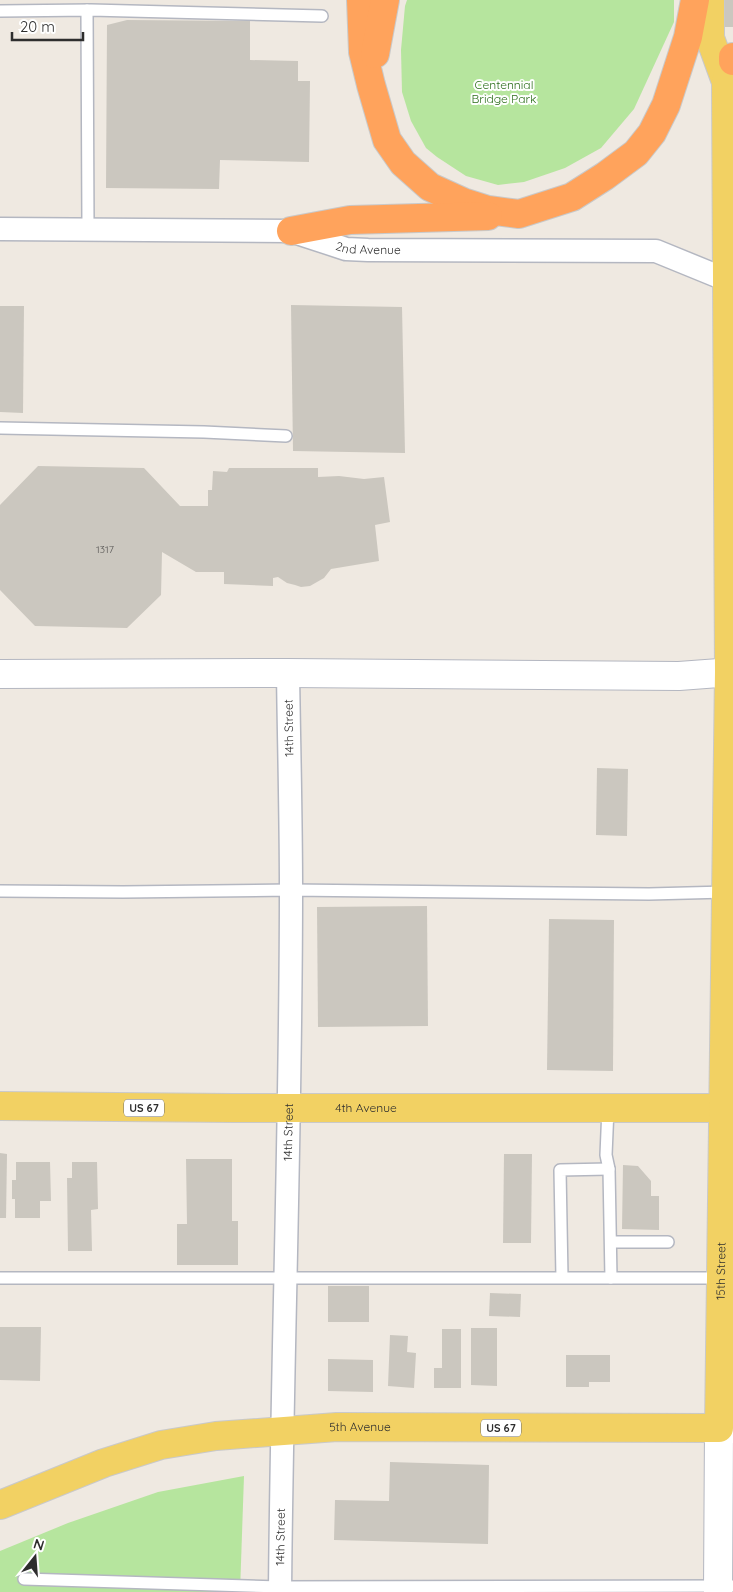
<svg xmlns="http://www.w3.org/2000/svg" width="733" height="1592" viewBox="0 0 733 1592" font-family="Quicksand,sans-serif">
<style>
.green{fill:#b6e59e}
.building{fill:#cbc7bf}
.lines{fill:none;stroke-linecap:round;stroke-linejoin:round}
.lane-casing{stroke:#b4b7c1;stroke-width:14}
.street-casing{stroke:#b4b7c1;stroke-width:25}
.secondary-casing{stroke:#b4b7c1;stroke-width:30}
.primary-casing{stroke:#c9c9c9;stroke-width:30}
.highway-casing{stroke:#c9c9c9;stroke-width:30}
.lane{stroke:#fff;stroke-width:11}
.street{stroke:#fff;stroke-width:22}
.secondary{stroke:#fff;stroke-width:28}
.primary{stroke:#f2d163;stroke-width:28}
.highway{stroke:#ffa35c;stroke-width:28}
.labels{text-anchor:middle;stroke-width:4;stroke-linejoin:round;paint-order:stroke}
.number-label{font-size:10px;fill:#555452}
.shield{fill:#fff;stroke:#6d6d6d;stroke-width:1}
.shield-label{font-size:11px;font-weight:bold;fill:#2e2e2e}
.park-label{font-size:12px;fill:#2c6e1b;stroke:#fff}
.street-label{font-size:12px;fill:#2e2e2e;stroke:#fff}
</style>
<rect width="100%" height="100%" fill="#efe9e1"/>
<g class="green">
<path d="M 407,0 L 674,0 L 674,22 L 634,109 L 601,148 L 565,168 L 524,182 L 498,185 L 466,176 L 437,157 L 426,148 L 411,121 L 402,92 L 401,50 L 405,6 Z"/>
<path d="M 244,1476 L 240,1592 L 0,1592 L 0,1551 L 68,1523 L 158,1492 Z"/>
</g>
<g class="building">
<rect x="716" y="0" width="17" height="27"/>
<path d="M 127,20 L 250,21 L 250,60 L 298,61 L 298,81 L 310,81 L 309,162 L 220,160 L 219,189 L 106,188 L 107,25 Z"/>
<path d="M 291,305 L 402,307 L 405,453 L 293,451 Z"/>
<path d="M 0,306 L 24,306 L 23,413 L 0,412 Z"/>
<path d="M 38,466 L 144,468 L 180,506 L 208,506 L 208,490 L 212,490 L 213,471 L 227,472 L 229,468 L 318,468 L 318,477 L 339,476 L 364,479 L 384,477 L 390,522 L 375,525 L 379,561 L 331,569 L 324,578 L 310,586 L 301,587 L 295,585 L 287,583 L 278,577 L 273,578 L 273,586 L 224,584 L 224,572 L 196,572 L 162,552 L 161,595 L 127,628 L 35,626 L 0,590 L 0,505 Z"/>
<path d="M 597,768 L 628,769 L 627,836 L 596,835 Z"/>
<path d="M 427,906 L 428,1026 L 318,1027 L 317,907 Z"/>
<path d="M 549,919 L 614,920 L 613,1071 L 547,1070 Z"/>
<path d="M 0,1153 L 7,1154 L 6,1218 L 0,1218 Z"/>
<path d="M 504,1154 L 532,1154 L 531,1243 L 503,1243 Z"/>
<path d="M 186,1159 L 232,1159 L 232,1221 L 238,1221 L 238,1265 L 177,1265 L 177,1224 L 187,1224 Z"/>
<path d="M 16,1162 L 50,1162 L 51,1201 L 40,1201 L 40,1218 L 15,1218 L 15,1199 L 12,1199 L 12,1180 L 16,1180 Z"/>
<path d="M 72,1162 L 97,1162 L 98,1209 L 91,1210 L 92,1251 L 68,1251 L 67,1178 L 72,1178 Z"/>
<path d="M 623,1165 L 638,1166 L 651,1181 L 651,1196 L 659,1196 L 659,1230 L 622,1229 Z"/>
<rect x="328" y="1286" width="41" height="36"/>
<path d="M 490,1293 L 521,1294 L 520,1317 L 489,1316 Z"/>
<path d="M 0,1327 L 41,1327 L 40,1381 L 0,1380 Z"/>
<path d="M 471,1328 L 497,1328 L 497,1386 L 471,1385 Z"/>
<path d="M 442,1329 L 461,1329 L 461,1388 L 434,1388 L 434,1368 L 442,1368 Z"/>
<path d="M 390,1335 L 408,1336 L 407,1352 L 416,1353 L 414,1388 L 388,1386 Z"/>
<path d="M 566,1355 L 610,1355 L 610,1382 L 589,1382 L 589,1387 L 566,1387 Z"/>
<path d="M 328,1359 L 373,1360 L 373,1392 L 328,1391 Z"/>
<path d="M 390,1462 L 489,1465 L 488,1544 L 334,1540 L 335,1500 L 389,1501 Z"/>
</g>
<g class="lines">
<defs>
<g id="lane">
<path d="M 87,10 L 88,229"/>
<path d="M 0,11 L 91,10 L 322,16"/>
<path d="M 0,428 L 204,432 L 286,436"/>
<path d="M 0,891 L 123,892 L 291,890 L 649,894 L 726,892"/>
<path d="M 608,1108 L 606,1155 L 609,1169 L 611,1278"/>
<path d="M 611,1242 L 668,1242"/>
<path d="M 562,1277 L 560,1170 L 609,1169"/>
<path d="M 0,1278 L 721,1278"/>
<path d="M 24,1579 L 280,1587 L 733,1586"/>
</g>
<g id="street">
<path id="s1" d="M 0,229 L 291,231 L 346,249 L 368,250 L 656,251 L 727,280"/>
<path id="s2" d="M 280,1592 C 282,1358 291,1124 291,890 C 291,818 289,745 288,673"/>
</g>
<g id="secondary">
<path d="M 0,674 L 288,673 L 679,676 L 733,672"/>
<path d="M 718,1592 L 719,1428 L 733,1429"/>
</g>
<g id="primary">
<path d="M 710,0 L 710,38 L 726,82"/>
<path id="s3" d="M 0,1106 L 233,1108 L 724,1108"/>
<path id="s4" d="M 0,1505 L 104,1463 L 161,1445 L 216,1436 L 337,1427 L 719,1428 L 729,672 L 726,82 L 732,59"/>
</g>
<g id="highway">
<path d="M 361,0 L 363,52 L 371,85 L 387,140 L 403,163 L 430,187 L 463,202 L 488,210 L 519,214 L 572,197 L 605,176 L 636,153 L 652,133 L 666,105 L 688,37 L 695,0"/>
<path d="M 375,54 L 385,0"/>
<path d="M 733,57 L 733,61"/>
<path d="M 291,231 L 350,220 L 488,216"/>
</g>
</defs>
<use href="#lane" class="lane-casing"/>
<use href="#street" class="street-casing"/>
<use href="#secondary" class="secondary-casing"/>
<use href="#primary" class="primary-casing"/>
<use href="#highway" class="highway-casing"/>
<use href="#lane" class="lane"/>
<use href="#street" class="street"/>
<use href="#secondary" class="secondary"/>
<use href="#primary" class="primary"/>
<use href="#highway" class="highway"/>
</g>
<g class="labels">
<g class="number-label">
<text x="105" y="553">1317</text>
</g>
<g class="shield">
<rect x="124" y="1099.5" width="40" height="17" rx="4"/>
<rect x="481" y="1419.5" width="40" height="17" rx="4"/>
</g>
<g class="shield-label">
<text x="144" y="1112">US 67</text>
<text x="501" y="1432">US 67</text>
</g>
<g class="park-label">
<text x="504" y="89">Centennial<tspan x="504" dy="14">Bridge Park</tspan></text>
</g>
<g class="street-label">
<text dy="4" stroke="none"><textPath href="#s1" startOffset="371">2nd Avenue</textPath></text>
<text transform="translate(289 728) rotate(-91)" y="4">14th Street</text>
<text dy="4" stroke="none"><textPath href="#s3" startOffset="366">4th Avenue</textPath></text>
<text dy="4" stroke="none"><textPath href="#s2" startOffset="460">14th Street</textPath></text>
<text dy="4" stroke="none"><textPath href="#s4" startOffset="888">15th Street</textPath></text>
<text dy="4" stroke="none"><textPath href="#s4" startOffset="372">5th Avenue</textPath></text>
<text dy="4" stroke="none"><textPath href="#s2" startOffset="55">14th Street</textPath></text>
</g>
</g>
<g transform="translate(35 1557) rotate(17)" stroke="#ffffff" stroke-width="4" paint-order="stroke">
<path d="M0-4L9 19L0 12L-9 19Z" fill="#2e2e2e"/>
<text y="-8" font-size="14" font-weight="bold" text-anchor="middle" fill="#2e2e2e">N</text>
</g>
<path d="M12 32v8h71v-8" fill="none" stroke="#2e2e2e" stroke-width="2.5"/>
<text x="20" y="32" font-size="15" fill="#2e2e2e" stroke="#ffffff" stroke-width="4" paint-order="stroke">20 m</text>
</svg>
